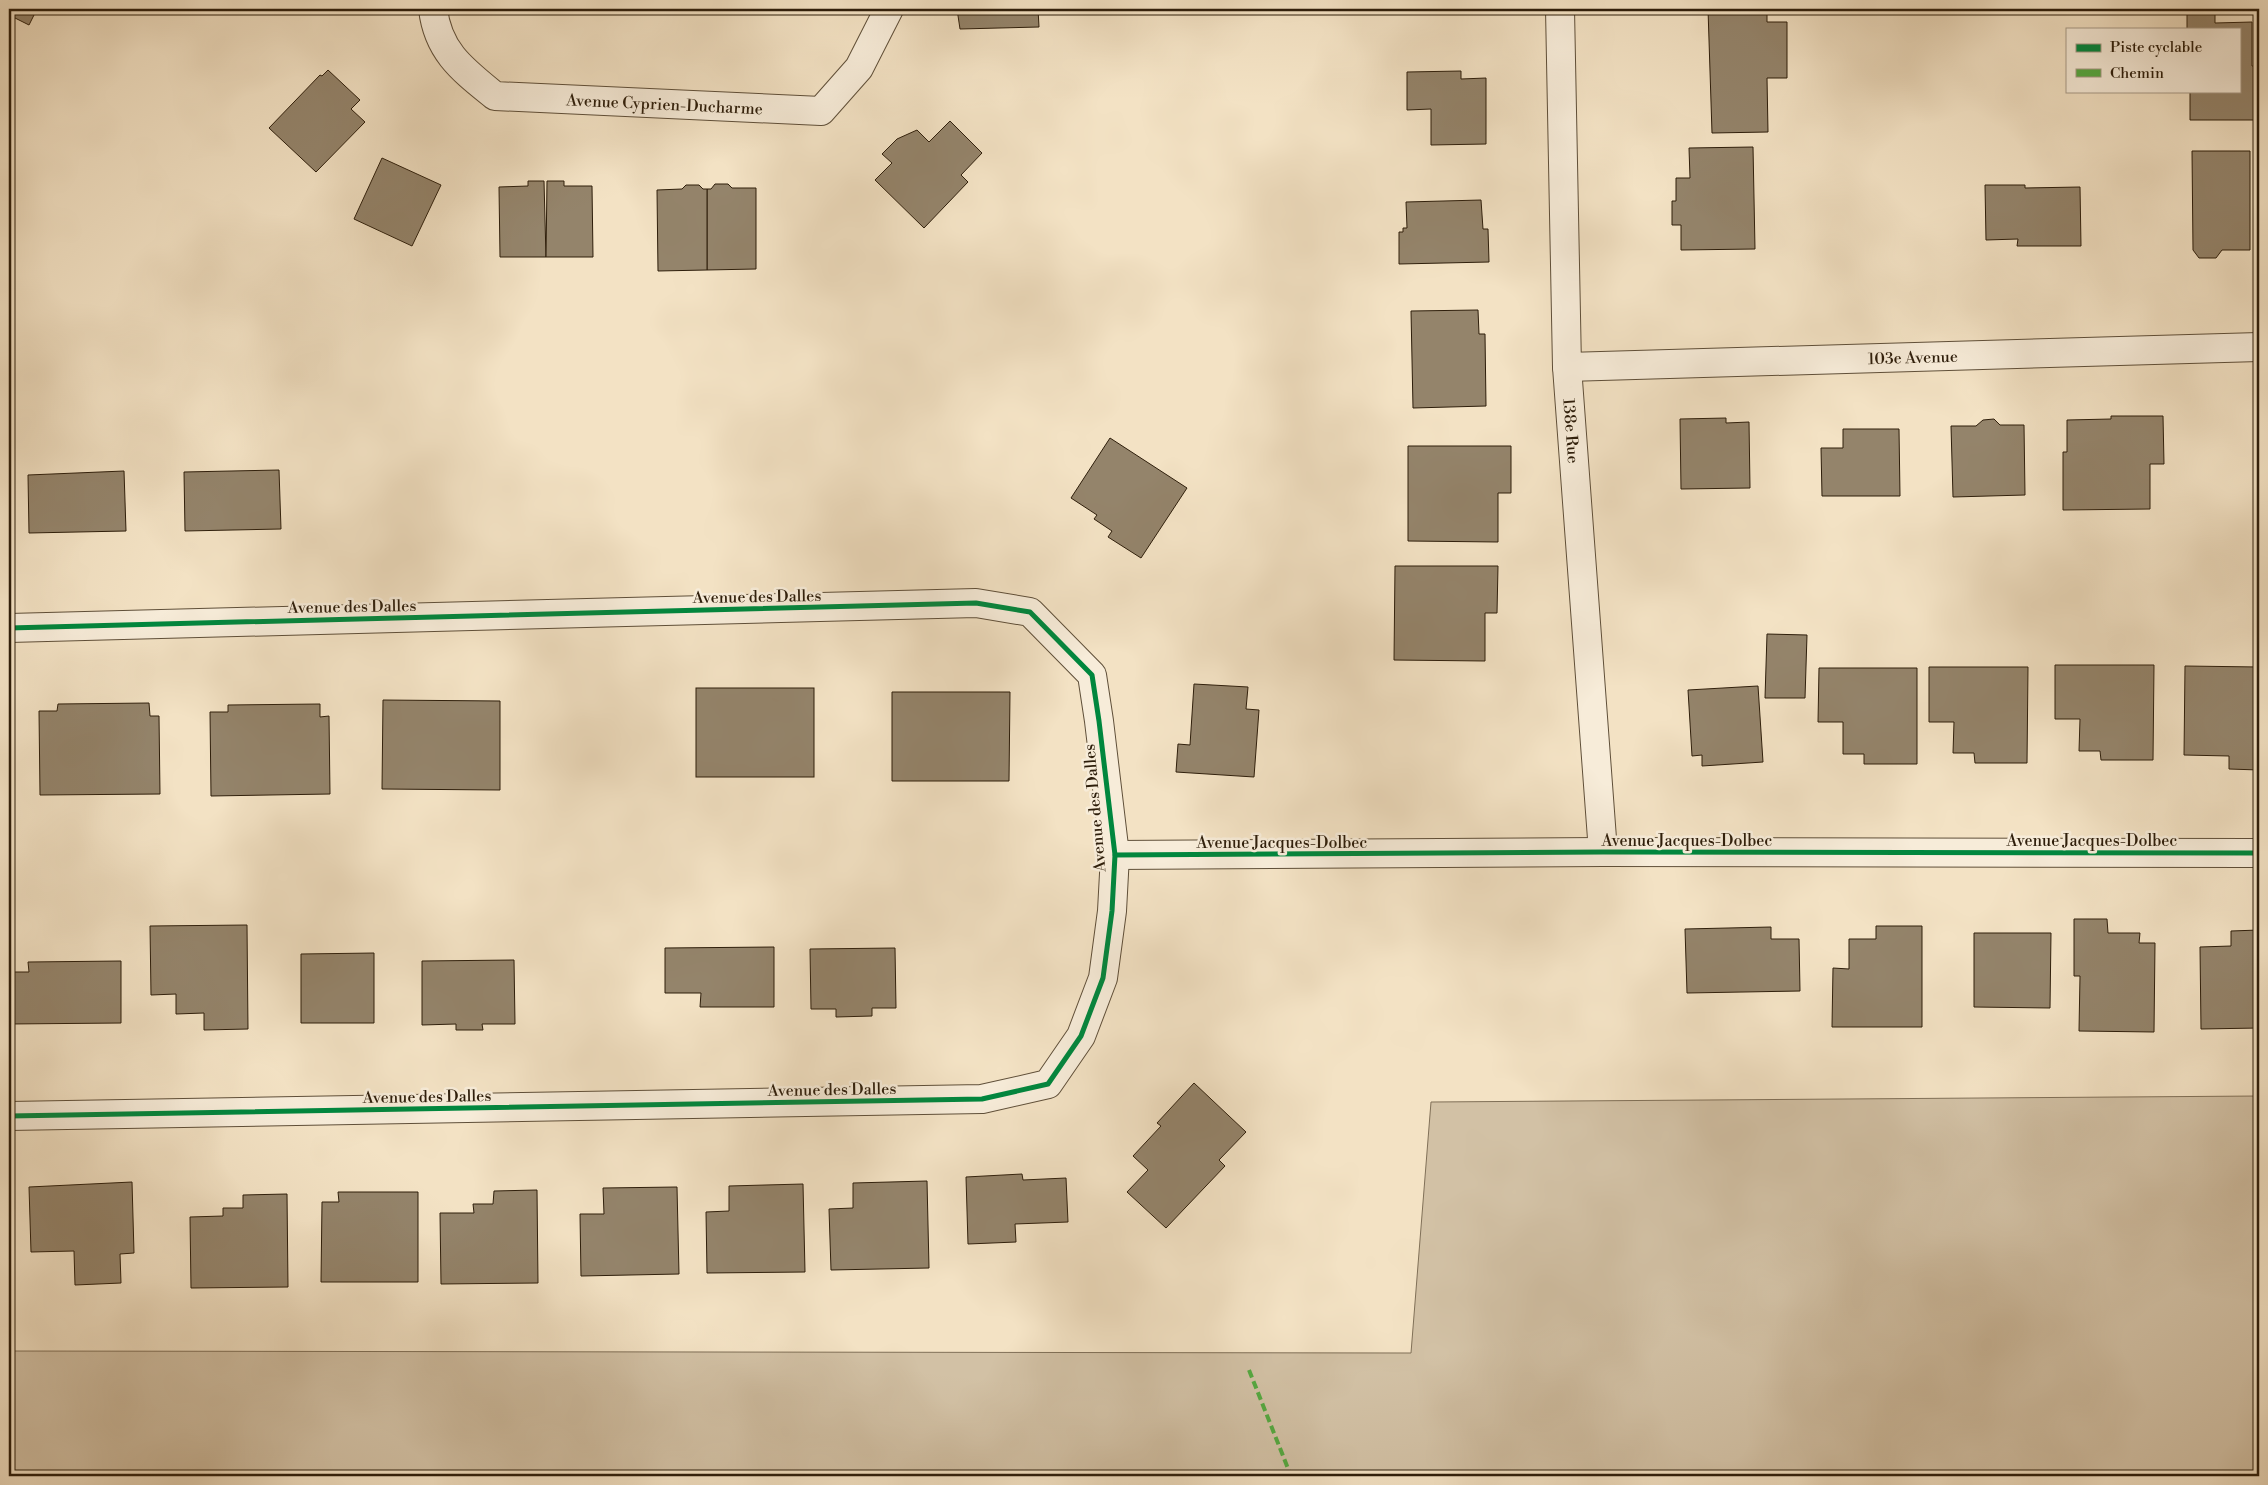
<svg xmlns="http://www.w3.org/2000/svg" width="2268" height="1485" viewBox="0 0 2268 1485" font-family="'Libre Bodoni',serif">
<style>
.green{fill:#d2c1a5;stroke:#807058}
.building{fill:#94846b;stroke:#2e1e0b}
.lines{fill:none;stroke-linecap:round;stroke-linejoin:round}
.minor-casing{stroke:#5f4f39;stroke-width:30}
.minor{stroke:#f7ecd9;stroke-width:28}
.quiet{stroke:#54aa41;stroke-width:4;stroke-dasharray:8 4;stroke-linecap:butt}
.cycleway-casing{stroke:#f7ecd9;stroke-width:8}
.cycleway{stroke:#00873e;stroke-width:5}
.labels{text-anchor:middle;stroke-width:5;stroke-linejoin:round;paint-order:stroke}
.street-label{font-size:16px;fill:#2e1e0b;stroke:#f7ecd9}
</style>
<rect width="100%" height="100%" fill="#f3e2c4"/>
<filter id="stains"><feTurbulence type="fractalNoise" baseFrequency=".004" numOctaves="4"/><feColorMatrix values="0 0 0 0 .2 0 0 0 0 .09 0 0 0 0 .02 0 0 0 .5 -.17"/></filter>
<radialGradient id="worn" r=".72"><stop offset=".6" stop-color="#630" stop-opacity="0"/><stop offset="1" stop-color="#630" stop-opacity=".3"/></radialGradient>
<path class="green" d="M 2259,1096 L 2259,1476 L 9,1476 L 9,1351 L 1411,1353 L 1431,1102 Z"/>
<g class="building">
<path d="M 9,9 L 37,9 L 29,25 L 9,15 Z"/>
<rect x="500" y="9" width="79" height="3"/>
<path d="M 716,9 L 794,9 L 794,11 L 716,13 Z"/>
<path d="M 957,9 L 1038,9 L 1039,27 L 960,29 Z"/>
<path d="M 1708,9 L 1767,9 L 1767,22 L 1787,22 L 1787,78 L 1767,78 L 1768,132 L 1712,133 Z"/>
<path d="M 2187,9 L 2215,9 L 2215,23 L 2252,22 L 2252,66 L 2256,66 L 2256,120 L 2190,120 L 2190,91 L 2239,91 L 2239,29 L 2187,29 Z"/>
<path d="M 328,70 L 360,100 L 351,109 L 365,122 L 316,172 L 269,128 L 320,75 L 322,76 Z"/>
<path d="M 1461,71 L 1461,79 L 1486,78 L 1486,144 L 1431,145 L 1431,109 L 1407,110 L 1407,72 Z"/>
<path d="M 950,121 L 982,153 L 961,175 L 968,182 L 924,228 L 875,180 L 892,163 L 882,154 L 897,139 L 917,130 L 929,142 Z"/>
<path d="M 1753,147 L 1755,249 L 1681,250 L 1681,225 L 1672,225 L 1672,201 L 1676,201 L 1676,178 L 1690,178 L 1689,148 Z"/>
<path d="M 2192,151 L 2250,151 L 2250,250 L 2222,250 L 2216,258 L 2199,258 L 2193,250 Z"/>
<path d="M 382,158 L 441,185 L 412,246 L 354,219 Z"/>
<path d="M 528,181 L 544,181 L 546,257 L 500,257 L 499,187 L 528,186 Z"/>
<path d="M 547,181 L 564,181 L 564,186 L 592,186 L 593,257 L 546,257 Z"/>
<path d="M 715,184 L 728,184 L 732,188 L 756,188 L 756,269 L 707,270 L 707,189 L 711,189 Z"/>
<path d="M 686,185 L 699,185 L 703,189 L 707,189 L 707,270 L 658,271 L 657,190 L 682,189 Z"/>
<path d="M 1985,185 L 2025,185 L 2025,188 L 2080,187 L 2081,246 L 2017,246 L 2018,239 L 1986,240 Z"/>
<path d="M 1481,200 L 1483,229 L 1488,229 L 1489,262 L 1399,264 L 1399,232 L 1403,232 L 1403,228 L 1407,228 L 1406,202 Z"/>
<path d="M 1478,310 L 1479,334 L 1485,334 L 1486,406 L 1413,408 L 1411,311 Z"/>
<path d="M 2111,416 L 2163,416 L 2164,464 L 2150,464 L 2150,509 L 2063,510 L 2063,452 L 2067,452 L 2067,420 L 2111,419 Z"/>
<path d="M 1726,418 L 1726,423 L 1749,422 L 1750,488 L 1681,489 L 1680,419 Z"/>
<path d="M 1994,419 L 2000,425 L 2024,425 L 2025,495 L 1953,497 L 1951,426 L 1976,426 L 1983,420 Z"/>
<path d="M 1843,429 L 1899,429 L 1900,496 L 1822,496 L 1821,448 L 1843,448 Z"/>
<path d="M 1110,438 L 1187,488 L 1141,558 L 1108,537 L 1112,531 L 1094,519 L 1097,515 L 1071,498 Z"/>
<path d="M 1408,446 L 1511,446 L 1511,493 L 1498,493 L 1498,542 L 1408,541 Z"/>
<path d="M 279,470 L 281,529 L 185,531 L 184,472 Z"/>
<path d="M 124,471 L 126,531 L 29,533 L 28,475 Z"/>
<path d="M 1395,566 L 1498,566 L 1497,613 L 1485,613 L 1485,661 L 1394,660 Z"/>
<path d="M 1767,634 L 1807,635 L 1805,698 L 1765,698 Z"/>
<path d="M 2055,665 L 2154,665 L 2153,760 L 2101,760 L 2100,751 L 2079,751 L 2080,719 L 2055,719 Z"/>
<path d="M 2185,666 L 2259,667 L 2259,770 L 2229,769 L 2229,756 L 2184,755 Z"/>
<path d="M 1929,667 L 2028,667 L 2027,763 L 1975,763 L 1974,753 L 1953,753 L 1954,722 L 1929,722 Z"/>
<path d="M 1819,668 L 1917,668 L 1917,764 L 1864,764 L 1864,754 L 1843,754 L 1843,722 L 1818,722 Z"/>
<path d="M 1194,684 L 1248,687 L 1246,709 L 1259,710 L 1254,777 L 1176,772 L 1178,744 L 1190,745 Z"/>
<path d="M 1758,686 L 1763,762 L 1702,766 L 1702,755 L 1692,756 L 1688,690 Z"/>
<rect x="696" y="688" width="118" height="89"/>
<path d="M 892,692 L 1010,692 L 1009,781 L 892,781 Z"/>
<path d="M 383,700 L 500,701 L 500,790 L 382,789 Z"/>
<path d="M 149,703 L 150,716 L 159,716 L 160,794 L 40,795 L 39,711 L 57,711 L 58,704 Z"/>
<path d="M 320,704 L 320,717 L 329,716 L 330,794 L 211,796 L 210,712 L 228,712 L 228,705 Z"/>
<path d="M 2074,919 L 2107,919 L 2108,933 L 2140,933 L 2139,943 L 2155,943 L 2154,1032 L 2079,1031 L 2080,976 L 2074,976 Z"/>
<path d="M 247,925 L 248,1029 L 204,1030 L 204,1013 L 176,1014 L 176,994 L 151,995 L 150,926 Z"/>
<path d="M 1876,926 L 1922,926 L 1922,1027 L 1832,1027 L 1833,968 L 1849,969 L 1849,939 L 1876,939 Z"/>
<path d="M 1771,927 L 1771,939 L 1799,939 L 1800,991 L 1687,993 L 1685,929 Z"/>
<path d="M 2259,930 L 2259,1028 L 2201,1029 L 2200,947 L 2231,946 L 2231,931 Z"/>
<path d="M 1974,933 L 2051,933 L 2050,1008 L 1974,1007 Z"/>
<path d="M 774,947 L 774,1007 L 700,1007 L 701,993 L 665,993 L 665,948 Z"/>
<path d="M 895,948 L 896,1008 L 872,1008 L 872,1016 L 836,1017 L 836,1009 L 811,1009 L 810,949 Z"/>
<path d="M 374,953 L 374,1023 L 301,1023 L 301,954 Z"/>
<path d="M 514,960 L 515,1024 L 482,1024 L 483,1030 L 456,1030 L 456,1024 L 422,1025 L 422,961 Z"/>
<path d="M 121,961 L 121,1023 L 9,1024 L 9,972 L 29,972 L 28,962 Z"/>
<path d="M 1194,1083 L 1246,1132 L 1219,1160 L 1225,1166 L 1166,1228 L 1127,1192 L 1148,1170 L 1133,1156 L 1161,1126 L 1157,1123 Z"/>
<path d="M 1022,1174 L 1023,1180 L 1066,1178 L 1068,1222 L 1015,1224 L 1016,1242 L 968,1244 L 966,1177 Z"/>
<path d="M 927,1181 L 929,1268 L 831,1270 L 829,1209 L 853,1208 L 853,1183 Z"/>
<path d="M 132,1182 L 134,1253 L 120,1254 L 121,1283 L 75,1285 L 74,1251 L 31,1252 L 29,1187 Z"/>
<path d="M 803,1184 L 805,1272 L 707,1273 L 706,1212 L 729,1211 L 729,1186 Z"/>
<path d="M 677,1187 L 679,1274 L 581,1276 L 580,1214 L 604,1214 L 603,1188 Z"/>
<path d="M 537,1190 L 538,1283 L 441,1284 L 440,1213 L 474,1213 L 473,1204 L 493,1204 L 494,1191 Z"/>
<path d="M 338,1192 L 418,1192 L 418,1282 L 321,1282 L 322,1202 L 339,1202 Z"/>
<path d="M 287,1194 L 288,1287 L 191,1288 L 190,1217 L 223,1216 L 223,1208 L 243,1208 L 243,1195 Z"/>
</g>
<g class="lines">
<defs>
<g id="minor">
<path id="s1" d="M 433,9 C 438,52 463,70 495,96 L 821,111 L 859,68 L 889,9"/>
<path id="s2" d="M 1560,9 L 1567,367 L 1603,852"/>
<path id="s3" d="M 1567,367 L 2259,347"/>
<path d="M 9,628 L 976,603 L 1030,612 L 1092,675 L 1099,721 L 1115,855 L 1112,911 L 1103,978 L 1081,1036 L 1048,1084 L 982,1099 L 9,1116"/>
<path d="M 1115,855 L 1603,852 L 2259,853"/>
</g>
</defs>
<use href="#minor" class="minor-casing"/>
<use href="#minor" class="minor"/>
<path class="quiet" d="M 1249,1370 L 1291,1476"/>
<defs>
<g id="cycleway">
<path d="M 9,628 L 976,603 L 1030,612 L 1092,675 L 1099,721 L 1115,855 L 1112,911 L 1103,978 L 1081,1036 L 1048,1084 L 982,1099 L 9,1116"/>
<path d="M 1115,855 L 1603,852 L 2259,853"/>
</g>
</defs>
<use href="#cycleway" class="cycleway-casing"/>
<use href="#cycleway" class="cycleway"/>
</g>
<g class="labels">
<g class="street-label">
<text dy="6" stroke="none"><textPath href="#s1" startOffset="280">Avenue Cyprien-Ducharme</textPath></text>
<text dy="6" stroke="none"><textPath href="#s3" startOffset="346">103e Avenue</textPath></text>
<text dy="6" stroke="none"><textPath href="#s2" startOffset="422">138e Rue</textPath></text>
<text transform="translate(757 596) rotate(-1)" y="6">Avenue des Dalles</text>
<text transform="translate(352 606) rotate(-1)" y="6">Avenue des Dalles</text>
<text transform="translate(1094 808) rotate(-95)" y="6">Avenue des Dalles</text>
<text x="1687" y="846">Avenue Jacques-Dolbec</text>
<text x="2092" y="846">Avenue Jacques-Dolbec</text>
<text x="1282" y="848">Avenue Jacques-Dolbec</text>
<text transform="translate(832 1089) rotate(-1)" y="6">Avenue des Dalles</text>
<text transform="translate(427 1096) rotate(-1)" y="6">Avenue des Dalles</text>
</g>
</g>
<rect width="2268" height="1485" fill="none" stroke="#f3e2c4" stroke-width="30"/>
<rect x="10" y="10" width="2248" height="1465" fill="none" stroke="#2e1e0b" stroke-width="2.5"/>
<rect x="15" y="15" width="2238" height="1455" fill="none" stroke="#2e1e0b"/>
<rect x="2066" y="28" width="175" height="65" fill="#f7ecd9" stroke="#a79a87"/>
<rect x="2076" y="44" width="25" height="8" fill="#00873e" stroke="#a79a87"/>
<text x="2110" y="52" font-size="15" fill="#2e1e0b">Piste cyclable</text>
<rect x="2076" y="69" width="25" height="8" fill="#54aa41" stroke="#a79a87"/>
<text x="2110" y="78" font-size="15" fill="#2e1e0b">Chemin</text>
<rect width="100%" height="100%" filter="url(#stains)"/>
<rect width="100%" height="100%" fill="url(#worn)"/>
</svg>
